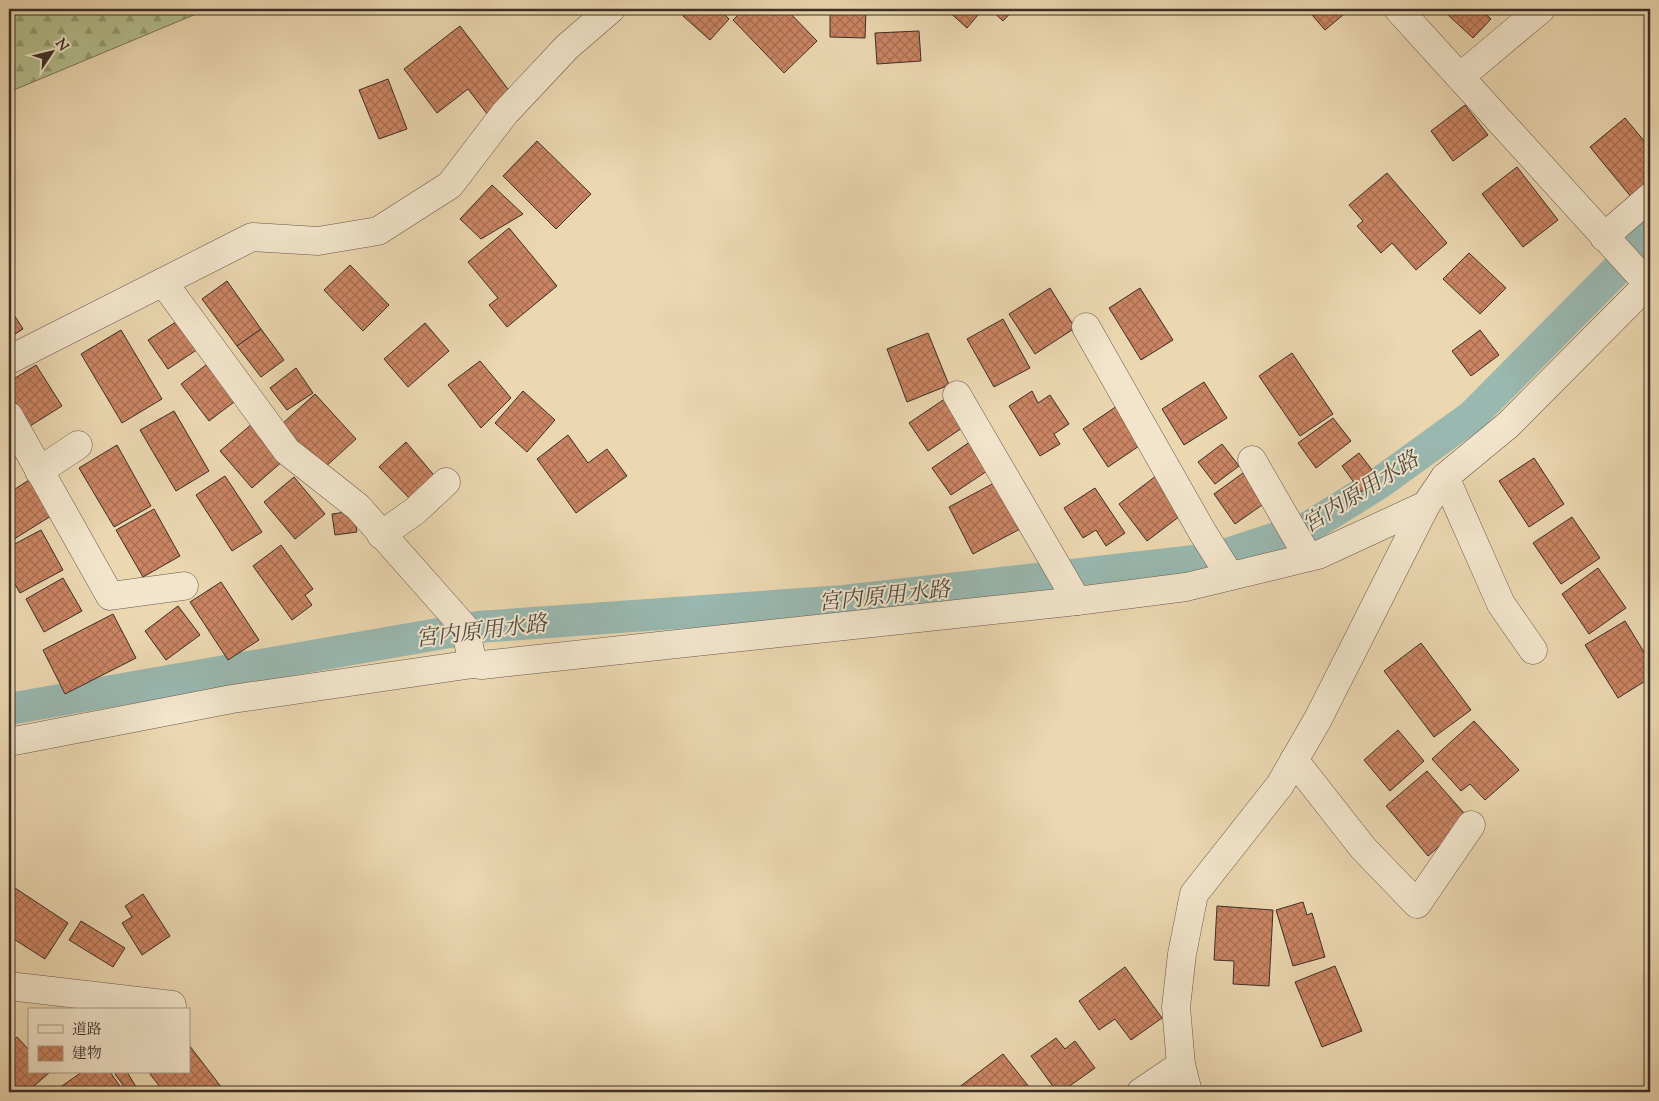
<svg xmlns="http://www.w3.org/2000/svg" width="1659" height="1101" viewBox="0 0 1659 1101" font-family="'Sorts Mill Goudy','Noto Serif JP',serif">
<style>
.forest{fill:url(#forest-firs);stroke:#78765b}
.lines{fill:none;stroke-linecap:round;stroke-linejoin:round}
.canal{stroke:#99b8b0;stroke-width:32}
.building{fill:url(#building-cross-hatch);stroke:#3b2e28}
.minor-casing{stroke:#67584a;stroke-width:29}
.minor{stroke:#f2e5cc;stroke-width:28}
.labels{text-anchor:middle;stroke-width:4;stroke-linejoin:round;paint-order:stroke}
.water-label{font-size:22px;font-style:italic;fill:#4e4a43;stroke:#f2e5cc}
</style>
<defs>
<pattern id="forest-firs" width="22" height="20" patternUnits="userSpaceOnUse" patternTransform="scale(1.25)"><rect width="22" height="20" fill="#b4bf8e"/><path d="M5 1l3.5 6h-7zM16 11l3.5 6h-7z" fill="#949c74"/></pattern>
<pattern id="building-cross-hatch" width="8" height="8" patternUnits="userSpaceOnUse" patternTransform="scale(1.25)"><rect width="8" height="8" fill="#cb8563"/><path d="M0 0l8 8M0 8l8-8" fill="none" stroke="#a66d52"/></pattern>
</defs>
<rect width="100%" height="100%" fill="#ebd7b0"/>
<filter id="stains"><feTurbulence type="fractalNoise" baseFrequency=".004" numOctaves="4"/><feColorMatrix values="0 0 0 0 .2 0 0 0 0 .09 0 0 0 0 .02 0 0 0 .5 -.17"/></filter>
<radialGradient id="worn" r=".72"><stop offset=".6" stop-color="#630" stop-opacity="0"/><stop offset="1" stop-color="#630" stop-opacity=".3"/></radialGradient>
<path class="forest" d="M 9,9 L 208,9 L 9,92 Z"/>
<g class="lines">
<path class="canal" d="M 9,709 L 478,627 L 844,601 L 1212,559 L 1307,528 L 1378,484 L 1472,416 L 1650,236"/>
</g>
<g class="building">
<path d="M 690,9 L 719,9 L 729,19 L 710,40 L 683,16 Z"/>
<path d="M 744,9 L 786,9 L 817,41 L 784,73 L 733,20 Z"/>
<path d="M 830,9 L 866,9 L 865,38 L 830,37 Z"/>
<path d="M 946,9 L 983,9 L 967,28 Z"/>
<path d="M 990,9 L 1014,9 L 1003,21 Z"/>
<path d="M 1307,9 L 1350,9 L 1325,30 Z"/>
<path d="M 1452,9 L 1480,9 L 1491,19 L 1473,38 L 1447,14 Z"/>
<path d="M 460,26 L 514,97 L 491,119 L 468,89 L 437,113 L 404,69 Z"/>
<path d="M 919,31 L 921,61 L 877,64 L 875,33 Z"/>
<path d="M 388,79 L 407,129 L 379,139 L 359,90 Z"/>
<path d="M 1465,105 L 1488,135 L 1453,161 L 1431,131 Z"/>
<path d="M 1625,118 L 1650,148 L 1650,183 L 1632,198 L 1590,147 Z"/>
<path d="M 537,141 L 591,194 L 556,229 L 503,176 Z"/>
<path d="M 1517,167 L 1558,220 L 1523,247 L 1482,194 Z"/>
<path d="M 1387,173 L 1447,243 L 1416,270 L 1392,243 L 1381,253 L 1357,226 L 1363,221 L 1349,205 Z"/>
<path d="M 492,185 L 523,214 L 481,239 L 460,219 Z"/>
<path d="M 509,228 L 557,286 L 507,327 L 489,305 L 498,298 L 468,262 Z"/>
<path d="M 1469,253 L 1506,288 L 1480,314 L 1443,279 Z"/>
<path d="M 350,265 L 389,305 L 363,331 L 324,290 Z"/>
<path d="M 227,281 L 261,329 L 237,346 L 202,299 Z"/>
<path d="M 1050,288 L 1075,328 L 1035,354 L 1009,314 Z"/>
<path d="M 1140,288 L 1173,340 L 1141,360 L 1109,308 Z"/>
<path d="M 9,307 L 23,329 L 9,338 Z"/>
<path d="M 1003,319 L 1030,368 L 994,387 L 967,339 Z"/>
<path d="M 179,320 L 198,349 L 168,369 L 148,340 Z"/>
<path d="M 425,323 L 449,351 L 408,387 L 384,359 Z"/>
<path d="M 261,329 L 284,360 L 261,377 L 237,346 Z"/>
<path d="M 121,330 L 162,399 L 122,423 L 81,354 Z"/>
<path d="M 1480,330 L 1499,355 L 1471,376 L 1452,351 Z"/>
<path d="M 928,333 L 949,385 L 907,402 L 887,349 Z"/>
<path d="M 1292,353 L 1333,414 L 1300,436 L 1259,376 Z"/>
<path d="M 480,361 L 511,398 L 481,428 L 448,385 Z"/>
<path d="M 210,362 L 238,399 L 209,421 L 181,384 Z"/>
<path d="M 36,365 L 62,406 L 30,426 L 9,393 L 9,382 Z"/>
<path d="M 296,368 L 313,393 L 287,410 L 270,388 Z"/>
<path d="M 1204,382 L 1227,418 L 1184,445 L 1162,409 Z"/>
<path d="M 523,391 L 555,420 L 527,452 L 495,423 Z"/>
<path d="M 1032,391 L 1038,403 L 1050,395 L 1069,424 L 1054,434 L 1060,444 L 1040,456 L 1009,406 Z"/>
<path d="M 315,394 L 356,439 L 323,469 L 282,424 Z"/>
<path d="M 952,394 L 971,422 L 928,451 L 909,423 Z"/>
<path d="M 1117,406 L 1142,444 L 1108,467 L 1083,429 Z"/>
<path d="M 174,411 L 209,471 L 176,491 L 140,430 Z"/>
<path d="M 1333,418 L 1351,441 L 1316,468 L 1298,443 Z"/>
<path d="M 252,424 L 284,460 L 252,488 L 220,451 Z"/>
<path d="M 568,435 L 588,463 L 607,449 L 627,476 L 576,513 L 537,459 Z"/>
<path d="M 974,439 L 993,467 L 951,495 L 932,468 Z"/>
<path d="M 406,442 L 438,480 L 414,503 L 379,467 Z"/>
<path d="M 1222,444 L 1239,466 L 1215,484 L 1198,462 Z"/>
<path d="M 117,445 L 151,506 L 114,527 L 79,468 Z"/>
<path d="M 1359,453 L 1379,479 L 1361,492 L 1342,466 Z"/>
<path d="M 1534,458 L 1564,504 L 1529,527 L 1499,481 Z"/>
<path d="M 1243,473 L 1265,503 L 1235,524 L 1214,494 Z"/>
<path d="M 225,476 L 262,532 L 232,551 L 196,495 Z"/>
<path d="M 1156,476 L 1184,513 L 1147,541 L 1119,504 Z"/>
<path d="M 294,477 L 325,514 L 295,539 L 264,502 Z"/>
<path d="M 29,480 L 51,516 L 11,541 L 9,537 L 9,493 Z"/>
<path d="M 996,482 L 1020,529 L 973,554 L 949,507 Z"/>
<path d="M 1095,488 L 1125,533 L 1106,546 L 1096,530 L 1083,538 L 1064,508 Z"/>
<path d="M 154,509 L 180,556 L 143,577 L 116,530 Z"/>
<path d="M 353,511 L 357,532 L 335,535 L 332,514 Z"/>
<path d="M 1572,517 L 1600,558 L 1561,584 L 1533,543 Z"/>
<path d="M 41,530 L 63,570 L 20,593 L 9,574 L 9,547 Z"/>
<path d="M 281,545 L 313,589 L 305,595 L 312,605 L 292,620 L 253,566 Z"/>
<path d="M 1598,568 L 1626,608 L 1589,634 L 1562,594 Z"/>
<path d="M 63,578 L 82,611 L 44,632 L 26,599 Z"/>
<path d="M 221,582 L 259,640 L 228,660 L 190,602 Z"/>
<path d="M 178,606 L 200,635 L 166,660 L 145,631 Z"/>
<path d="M 113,614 L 136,658 L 65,694 L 43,650 Z"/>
<path d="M 1625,621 L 1650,662 L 1650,678 L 1618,698 L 1585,645 Z"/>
<path d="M 1421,643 L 1471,710 L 1434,737 L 1384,671 Z"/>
<path d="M 1474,721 L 1519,770 L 1485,800 L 1470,784 L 1461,791 L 1432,759 Z"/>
<path d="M 1398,730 L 1424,761 L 1390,791 L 1364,760 Z"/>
<path d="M 1427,771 L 1470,820 L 1428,856 L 1386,806 Z"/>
<path d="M 12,886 L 68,923 L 45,959 L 9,936 L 9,891 Z"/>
<path d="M 143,894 L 170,936 L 142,955 L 122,923 L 132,917 L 125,906 Z"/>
<path d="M 1303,902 L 1307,915 L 1312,913 L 1325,957 L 1293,966 L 1276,910 Z"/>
<path d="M 1217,906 L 1273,910 L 1269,986 L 1233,984 L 1234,961 L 1214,960 Z"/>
<path d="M 81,921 L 125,948 L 113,967 L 69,940 Z"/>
<path d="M 1335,966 L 1362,1031 L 1322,1047 L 1295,982 Z"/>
<path d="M 1125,967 L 1162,1018 L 1131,1040 L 1115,1019 L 1099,1030 L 1079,1001 Z"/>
<path d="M 17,1037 L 29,1050 L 29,1072 L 50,1072 L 27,1092 L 9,1092 L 9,1044 Z"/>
<path d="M 1056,1038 L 1065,1049 L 1075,1041 L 1095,1068 L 1061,1092 L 1057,1092 L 1031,1056 Z"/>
<path d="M 189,1045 L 225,1092 L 164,1092 L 150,1074 L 153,1072 L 189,1072 Z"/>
<path d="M 1003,1054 L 1033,1092 L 961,1092 L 958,1088 Z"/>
<path d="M 82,1072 L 110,1072 L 124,1092 L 62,1092 L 59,1088 Z"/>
<path d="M 117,1072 L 127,1072 L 138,1090 L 128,1092 L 115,1074 Z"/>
</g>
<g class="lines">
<defs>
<g id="minor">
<path d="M 1398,9 L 1648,284"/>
<path d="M 1460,77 L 1541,9"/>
<path d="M 1604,237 L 1650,197"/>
<path d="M 163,282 L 287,451 L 358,507 L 465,628 L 473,664"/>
<path d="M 1086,327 L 1203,533 L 1230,576"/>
<path d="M 9,360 L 252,237 L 318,241 L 378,231 L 450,185 L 505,113 L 567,47 L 611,9"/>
<path d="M 957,395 L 1077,601"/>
<path d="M 9,416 L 110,596 L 184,586"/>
<path d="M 1252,460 L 1308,557"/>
<path d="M 39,471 L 78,445"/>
<path d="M 1445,477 L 1501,604 L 1533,650"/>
<path d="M 381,535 L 415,511 L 446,482"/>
<path d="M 9,742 L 232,699 L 473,664 L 482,665 L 1077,601 L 1186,587 L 1318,555 L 1426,505 L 1445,477 L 1508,425 L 1650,282"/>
<path d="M 1294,760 L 1363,848 L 1417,904 L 1471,825"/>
<path d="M 9,986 L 172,1005"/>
<path d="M 1141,1092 L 1181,1065"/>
<path d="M 1188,1092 L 1181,1065 L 1176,1007 L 1182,954 L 1194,894 L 1280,785 L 1318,719 L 1426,505"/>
</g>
</defs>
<use href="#minor" class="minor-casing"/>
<use href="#minor" class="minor"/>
</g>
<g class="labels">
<g class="water-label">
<text transform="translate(1360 491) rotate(-32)" y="8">宮内原用水路</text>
<text transform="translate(884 595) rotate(-6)" y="8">宮内原用水路</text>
<text transform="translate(481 630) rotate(-7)" y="8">宮内原用水路</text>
</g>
</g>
<rect width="1659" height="1101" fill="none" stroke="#ebd7b0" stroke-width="30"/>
<rect x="10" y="10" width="1639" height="1081" fill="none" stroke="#3b2e28" stroke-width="2.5"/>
<rect x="15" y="15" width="1629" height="1071" fill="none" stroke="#3b2e28"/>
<rect x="28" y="1008" width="162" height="65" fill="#f2e5cc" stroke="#a99c8a"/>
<rect x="38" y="1025" width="25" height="8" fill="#f2e5cc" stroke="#a99c8a"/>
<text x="72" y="1034" font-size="15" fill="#3b2e28">道路</text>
<rect x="38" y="1046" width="25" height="15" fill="url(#building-cross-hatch)" stroke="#a99c8a"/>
<text x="72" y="1058" font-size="15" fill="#3b2e28">建物</text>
<g transform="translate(52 52) rotate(55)" stroke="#f2e5cc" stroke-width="4" paint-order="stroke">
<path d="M0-4L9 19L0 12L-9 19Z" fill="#3b2e28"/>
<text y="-8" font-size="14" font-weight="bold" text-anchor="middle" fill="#3b2e28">N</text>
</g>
<rect width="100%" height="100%" filter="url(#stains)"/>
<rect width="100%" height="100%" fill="url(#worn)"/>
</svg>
